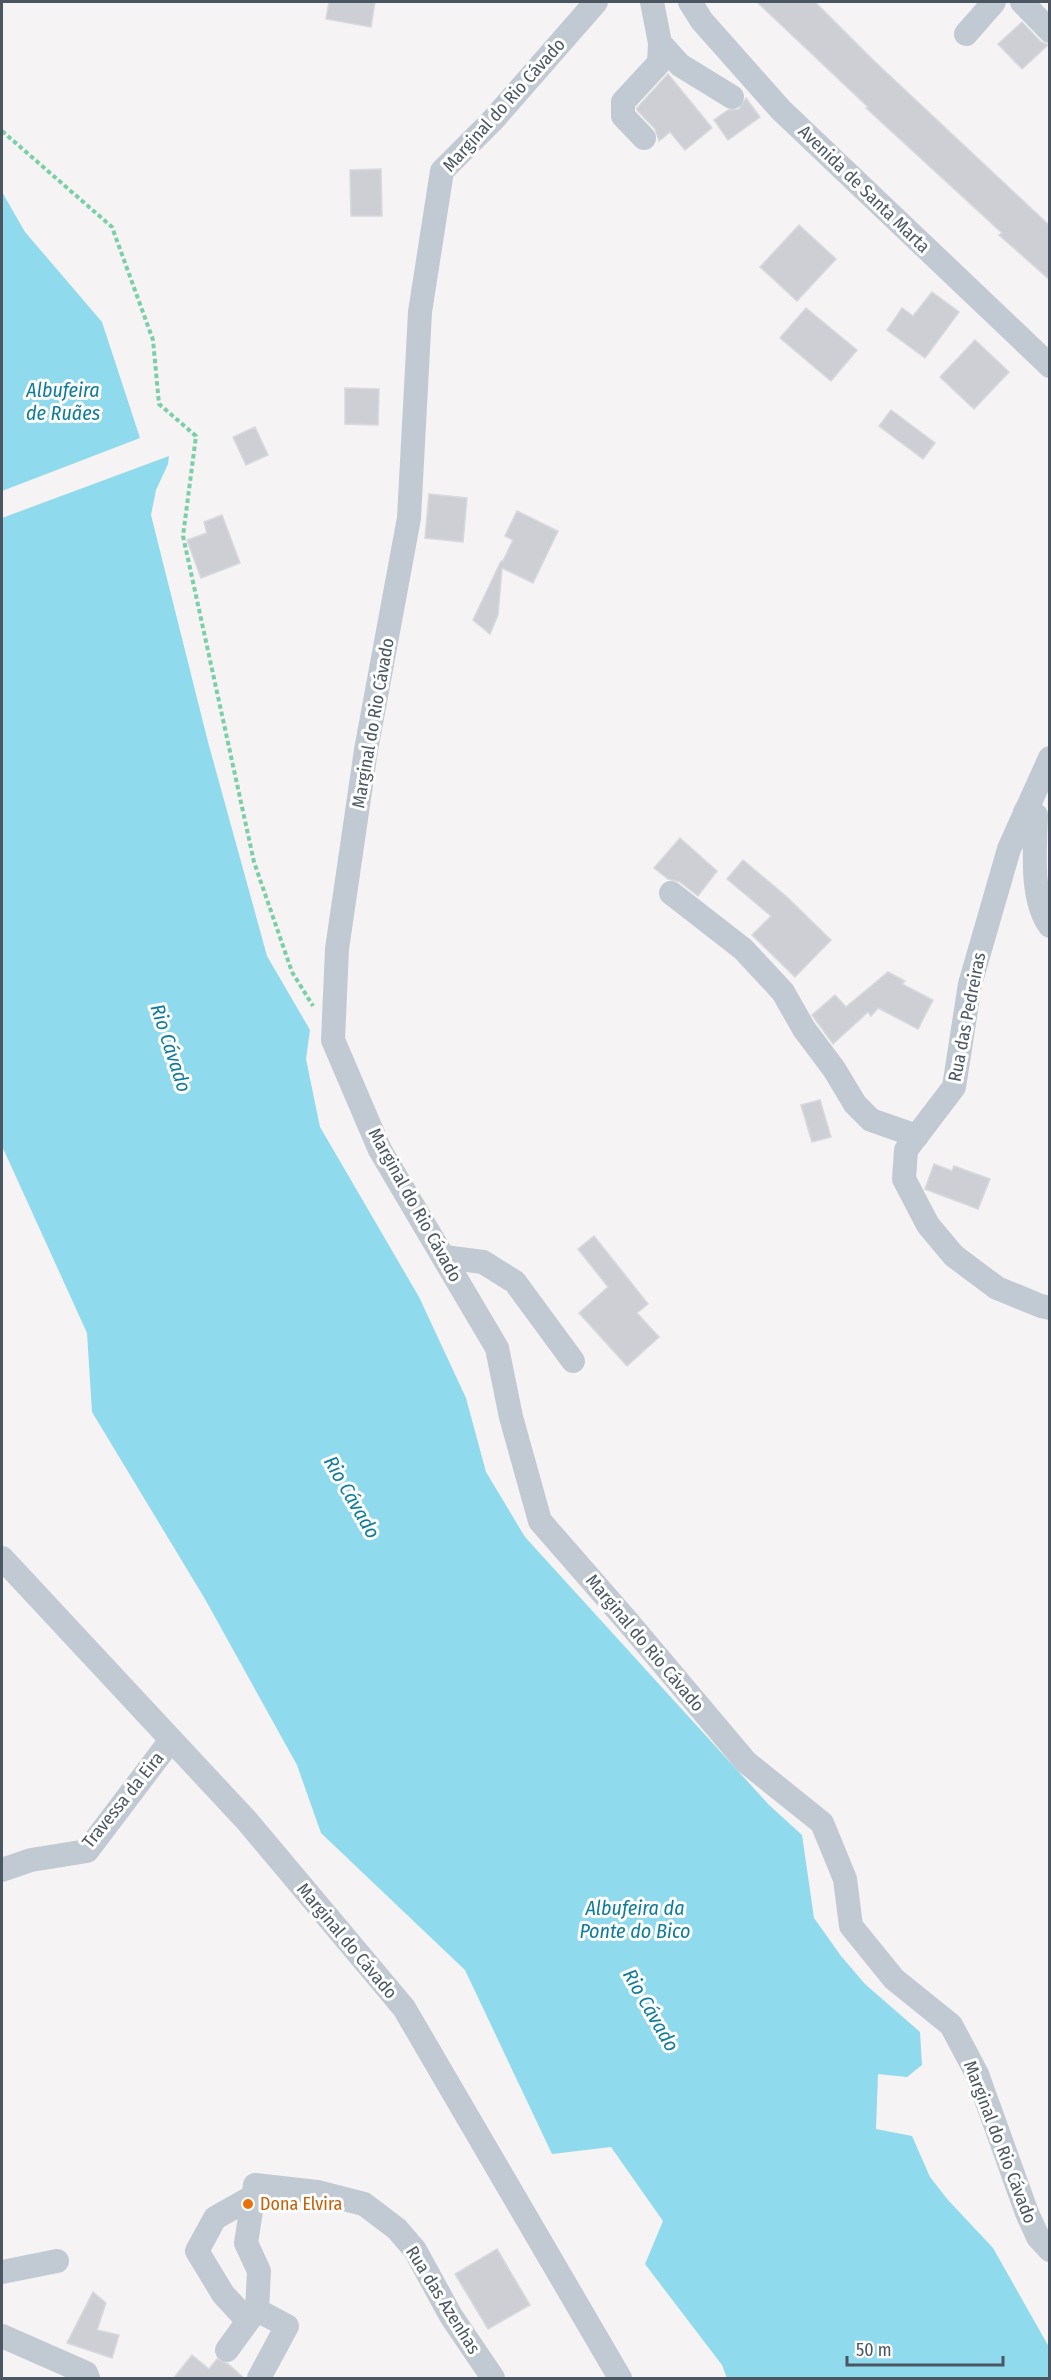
<svg xmlns="http://www.w3.org/2000/svg" width="1051" height="2380" viewBox="0 0 1051 2380" font-family="'Fira Sans Condensed',sans-serif">
<style>
.water{fill:#90daee}
.building{fill:#cdcfd5;stroke:#d7d9de;stroke-width:1.5}
.lines{fill:none;stroke-linecap:round;stroke-linejoin:round}
.path{stroke:#7ad0a6;stroke-width:4;stroke-dasharray:4.5 3;stroke-linecap:butt}
.minor{stroke:#c1cad2;stroke-width:24}
.food-dot{fill:#e8710a;stroke:#fff;stroke-width:2}
.labels{text-anchor:middle;stroke-width:6;stroke-linejoin:round;paint-order:stroke}
.street-label{font-size:18px;fill:#4a5661;stroke:#fff}
.food-label{font-size:18px;fill:#c56008;stroke:#fff;text-anchor:start}
.water-label{font-size:20px;font-style:italic;fill:#0c7c9b;stroke:#fff}
</style>
<rect width="100%" height="100%" fill="#f5f3f3"/>
<g class="water">
<path d="M 2,192 L 25,232 L 102,322 L 140,438 L 2,491 Z"/>
<path d="M 169,456 L 168,464 L 156,490 L 151,515 L 208,742 L 267,956 L 310,1030 L 306,1059 L 320,1127 L 419,1297 L 466,1398 L 486,1472 L 525,1537 L 769,1805 L 802,1835 L 814,1918 L 841,1956 L 865,1984 L 920,2032 L 922,2065 L 907,2077 L 878,2074 L 876,2129 L 912,2136 L 930,2177 L 948,2200 L 993,2248 L 1049,2347 L 1049,2378 L 727,2378 L 722,2365 L 645,2264 L 663,2221 L 611,2147 L 552,2154 L 465,1970 L 321,1833 L 297,1765 L 205,1599 L 92,1412 L 87,1333 L 2,1146 L 2,518 Z"/>
</g>
<g class="building">
<path d="M 329,2 L 375,2 L 371,27 L 326,19 Z"/>
<path d="M 757,2 L 815,2 L 872,59 L 1050,226 L 1050,280 L 999,235 L 1002,233 L 866,108 L 868,107 Z"/>
<path d="M 1022,22 L 1040,41 L 1048,45 L 1022,69 L 998,44 Z"/>
<path d="M 668,74 L 712,128 L 685,150 L 670,132 L 659,141 L 655,129 L 637,110 L 637,108 Z"/>
<path d="M 746,98 L 760,117 L 728,140 L 714,120 L 728,110 L 739,109 Z"/>
<path d="M 381,169 L 382,216 L 351,216 L 350,170 Z"/>
<path d="M 799,225 L 836,259 L 797,301 L 760,267 Z"/>
<path d="M 932,292 L 959,312 L 925,358 L 887,330 L 902,308 L 913,316 Z"/>
<path d="M 806,308 L 857,350 L 831,381 L 780,338 Z"/>
<path d="M 975,340 L 1009,372 L 974,409 L 940,377 Z"/>
<path d="M 345,388 L 379,389 L 378,425 L 345,424 Z"/>
<path d="M 891,410 L 935,443 L 923,459 L 879,426 Z"/>
<path d="M 255,427 L 268,455 L 246,465 L 233,437 Z"/>
<path d="M 429,494 L 467,498 L 463,542 L 425,538 Z"/>
<path d="M 517,511 L 558,531 L 533,583 L 502,568 L 498,615 L 490,634 L 473,620 L 501,561 L 503,561 L 513,540 L 505,536 Z"/>
<path d="M 222,515 L 240,563 L 201,578 L 187,540 L 207,533 L 204,522 Z"/>
<path d="M 680,838 L 717,871 L 698,896 L 680,882 L 668,879 L 654,868 Z"/>
<path d="M 743,860 L 787,897 L 831,940 L 795,977 L 752,935 L 771,916 L 727,879 Z"/>
<path d="M 888,972 L 905,981 L 902,984 L 933,1000 L 918,1029 L 878,1008 L 871,1016 L 868,1012 L 833,1044 L 812,1015 L 835,995 L 846,1007 Z"/>
<path d="M 820,1100 L 831,1137 L 812,1142 L 801,1105 Z"/>
<path d="M 934,1164 L 952,1171 L 954,1166 L 990,1179 L 978,1209 L 925,1189 Z"/>
<path d="M 594,1236 L 648,1304 L 637,1313 L 659,1337 L 627,1366 L 579,1313 L 608,1287 L 578,1249 Z"/>
<path d="M 497,2249 L 530,2305 L 488,2329 L 455,2274 Z"/>
<path d="M 93,2292 L 106,2303 L 97,2330 L 119,2335 L 112,2358 L 67,2343 Z"/>
<path d="M 192,2355 L 209,2369 L 217,2359 L 228,2364 L 245,2379 L 173,2379 Z"/>
</g>
<g class="lines">
<path class="path" d="M 2,131 L 112,227 L 153,340 L 159,404 L 196,436 L 183,536 L 254,862 L 292,972 L 313,1006"/>
<g class="minor">
<path d="M 596,2 L 492,121 L 442,171 L 420,312 L 409,518 L 366,750 L 337,949 L 333,1040 L 380,1150 L 497,1348 L 511,1417 L 540,1521 L 628,1622 L 746,1762 L 822,1823 L 845,1879 L 851,1926 L 894,1979 L 951,2025 L 977,2074 L 1027,2213 L 1038,2237 L 1050,2250"/>
<path d="M 652,2 L 660,43 L 680,65 L 732,97"/>
<path d="M 690,2 L 702,21 L 781,110 L 1050,366"/>
<path d="M 1022,2 L 1050,31"/>
<path d="M 966,34 L 994,2"/>
<path d="M 644,138 L 623,116 L 623,102 L 659,63 L 660,43"/>
<path d="M 1050,758 L 1009,849 L 970,984 L 954,1087 L 906,1150 L 904,1179 L 928,1225 L 954,1256 L 997,1288 L 1041,1306 L 1050,1308"/>
<path d="M 1025,812 L 1036,815 C 1035,847 1030,900 1050,926"/>
<path d="M 671,893 L 743,949 L 783,992 L 804,1029 L 834,1069 L 855,1104 L 871,1120 L 917,1136"/>
<path d="M 444,1257 L 483,1262 L 515,1282 L 573,1361"/>
<path d="M 2,1558 L 247,1821 L 404,2008 L 620,2378"/>
<path d="M 2,1870 L 31,1860 L 87,1851 L 171,1740"/>
<path d="M 254,2196 L 215,2218 L 197,2251 L 223,2294 L 248,2321 L 257,2310"/>
<path d="M 2,2272 L 57,2261"/>
<path d="M 2,2336 L 86,2373 L 88,2378"/>
<path d="M 227,2350 L 248,2321"/>
<path d="M 259,2378 L 287,2326 L 257,2310 L 259,2271 L 246,2243 L 255,2185 L 317,2192 L 364,2204 L 397,2229 L 415,2250 L 451,2316 L 493,2378"/>
</g>
</g>
<circle class="food-dot" cx="248" cy="2204" r="6"/>
<g class="labels">
<g class="street-label">
<text transform="translate(504 105) rotate(-48)" y="6">Marginal do Rio Cávado</text>
<text transform="translate(864 189) rotate(44)" y="6">Avenida de Santa Marta</text>
<text transform="translate(373 723) rotate(-80)" y="6">Marginal do Rio Cávado</text>
<text transform="translate(967 1017) rotate(-79)" y="6">Rua das Pedreiras</text>
<text transform="translate(415 1205) rotate(61)" y="6">Marginal do Rio Cávado</text>
<text transform="translate(645 1643) rotate(50)" y="6">Marginal do Rio Cávado</text>
<text transform="translate(123 1800) rotate(-51)" y="6">Travessa da Eira</text>
<text transform="translate(347 1941) rotate(50)" y="6">Marginal do Cávado</text>
<text transform="translate(1000 2142) rotate(69)" y="6">Marginal do Rio Cávado</text>
<text transform="translate(443 2300) rotate(58)" y="6">Rua das Azenhas</text>
</g>
<g class="food-label">
<text x="260" y="2210">Dona Elvira</text>
</g>
<g class="water-label">
<text x="63" y="397">Albufeira<tspan x="63" dy="23">de Ruães</tspan></text>
<text transform="translate(171 1048) rotate(72)" y="7">Rio Cávado</text>
<text transform="translate(352 1497) rotate(60)" y="7">Rio Cávado</text>
<text x="635" y="1915">Albufeira da<tspan x="635" dy="23">Ponte do Bico</tspan></text>
<text transform="translate(651 2010) rotate(60)" y="7">Rio Cávado</text>
</g>
</g>
<rect width="1051" height="2380" fill="none" stroke="#4a5661" stroke-width="6"/>
<path d="M847 2356v9h156v-9" fill="none" stroke="#4a5661" stroke-width="3"/>
<text x="856" y="2356" font-size="18" fill="#4a5661" stroke="#ffffff" stroke-width="4.5" paint-order="stroke">50 m</text>
</svg>
